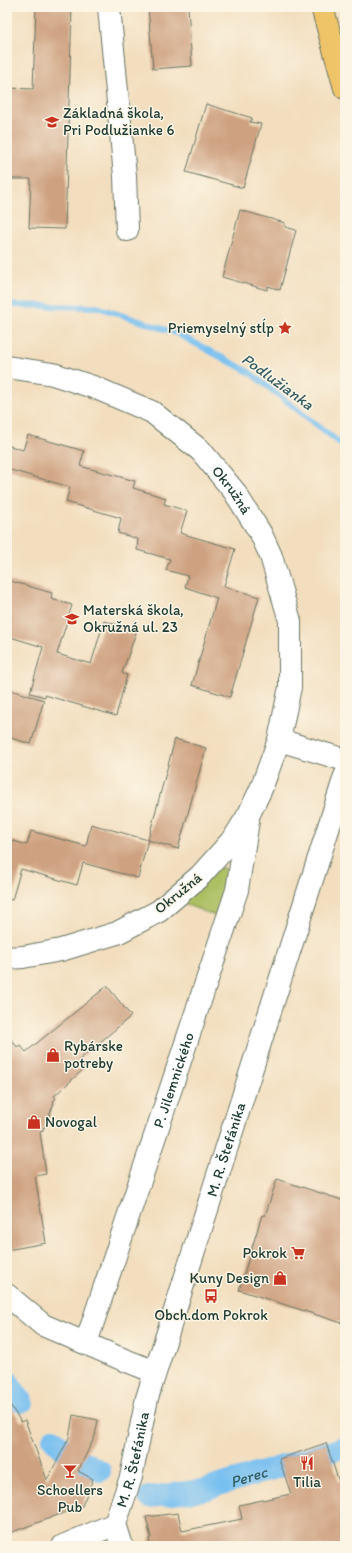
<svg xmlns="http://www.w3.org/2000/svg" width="352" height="1553" viewBox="0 0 352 1553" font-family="Itim,sans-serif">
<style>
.green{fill:#acbf62;stroke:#667e4b}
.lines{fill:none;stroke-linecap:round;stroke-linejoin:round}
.stream{stroke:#78c0f0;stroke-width:6}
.canal{stroke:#78c0f0;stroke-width:22}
.building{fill:#cea180}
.street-casing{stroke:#697564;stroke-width:24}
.primary-casing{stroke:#697564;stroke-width:24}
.street{stroke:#fff;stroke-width:22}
.primary{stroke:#efc469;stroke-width:22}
.labels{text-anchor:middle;stroke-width:3;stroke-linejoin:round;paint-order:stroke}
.poi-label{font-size:15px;fill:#1f3d34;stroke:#fcf5e5;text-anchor:start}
.street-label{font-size:15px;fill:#1f3d34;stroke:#fcf5e5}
.water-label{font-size:16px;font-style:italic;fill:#355e63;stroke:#fcf5e5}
</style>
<rect width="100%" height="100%" fill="#fcf5e5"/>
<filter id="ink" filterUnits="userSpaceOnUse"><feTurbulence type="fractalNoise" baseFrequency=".025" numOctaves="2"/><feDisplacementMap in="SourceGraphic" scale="8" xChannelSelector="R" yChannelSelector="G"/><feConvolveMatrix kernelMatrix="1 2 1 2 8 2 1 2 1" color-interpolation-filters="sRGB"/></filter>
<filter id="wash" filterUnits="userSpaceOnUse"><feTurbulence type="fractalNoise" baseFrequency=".012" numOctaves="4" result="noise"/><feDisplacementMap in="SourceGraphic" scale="16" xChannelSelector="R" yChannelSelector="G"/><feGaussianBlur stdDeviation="0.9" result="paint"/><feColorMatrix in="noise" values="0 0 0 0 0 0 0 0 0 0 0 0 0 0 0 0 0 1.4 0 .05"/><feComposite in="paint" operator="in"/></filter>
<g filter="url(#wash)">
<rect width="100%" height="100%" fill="#f2debe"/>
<path class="green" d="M 217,868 L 225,868 L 230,874 L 216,916 L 179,902 Z"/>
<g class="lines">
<path class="stream" d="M 7,305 L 97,307 L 176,333 L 249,372 L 345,447"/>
<g class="canal">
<path d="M 7,1380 L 22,1402"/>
<path d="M 53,1439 L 63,1449"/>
<path d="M 83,1461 L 100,1471"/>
<path id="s1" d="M 149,1497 L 203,1490 L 345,1447"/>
</g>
</g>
<g id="blocks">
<g class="building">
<path d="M 36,7 L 72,7 L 65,229 L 29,228 L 31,179 L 7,179 L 7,88 L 33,89 Z"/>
<path d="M 148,7 L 188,7 L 192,66 L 153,69 Z"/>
<path d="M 206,104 L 252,118 L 250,122 L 261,124 L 243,188 L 186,172 Z"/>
<path d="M 240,210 L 285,223 L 285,227 L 296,230 L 280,290 L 268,286 L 267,290 L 222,277 Z"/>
<path d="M 28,435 L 84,451 L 80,466 L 135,481 L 133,488 L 166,498 L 164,504 L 187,511 L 180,533 L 235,549 L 224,586 L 259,597 L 230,697 L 192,685 L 217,598 L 185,587 L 188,576 L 166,570 L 170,559 L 137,550 L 138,539 L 118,533 L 121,518 L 66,502 L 70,487 L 7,469 L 7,445 L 23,450 Z"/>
<path d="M 7,580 L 52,593 L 51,599 L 72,605 L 57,654 L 91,664 L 104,621 L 137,630 L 122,673 L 127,675 L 116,716 L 45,695 L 45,697 L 30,693 L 43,647 L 7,636 Z"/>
<path d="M 7,689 L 44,700 L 31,744 L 7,737 Z"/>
<path d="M 175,739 L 206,748 L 178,849 L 148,840 L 138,878 L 83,863 L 77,885 L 21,869 L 12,900 L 7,899 L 7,839 L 27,845 L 31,831 L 86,846 L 91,824 L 148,840 Z"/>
<path d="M 107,986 L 131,1016 L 79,1060 L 85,1068 L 54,1096 L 56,1099 L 53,1101 L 54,1103 L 45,1127 L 43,1128 L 43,1131 L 40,1132 L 46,1174 L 35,1176 L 46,1243 L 7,1250 L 7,1034 L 17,1047 L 20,1045 L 26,1052 Z"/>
<path d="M 277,1179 L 345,1201 L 345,1324 L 239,1290 L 262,1215 L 265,1216 Z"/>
<path d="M 7,1400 L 21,1422 L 25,1420 L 47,1480 L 69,1438 L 73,1415 L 98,1420 L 95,1436 L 78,1471 L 93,1479 L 82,1506 L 7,1534 Z"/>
<path d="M 326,1443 L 339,1482 L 345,1481 L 345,1546 L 150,1546 L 149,1538 L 151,1538 L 146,1517 L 178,1513 L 182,1531 L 242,1519 L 239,1505 L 291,1494 L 279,1459 Z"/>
</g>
</g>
</g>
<g filter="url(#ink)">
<use href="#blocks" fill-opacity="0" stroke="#697564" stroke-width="1"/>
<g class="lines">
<defs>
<g id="street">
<path d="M 109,7 L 125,176 L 127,230"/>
<path id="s2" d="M 7,367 L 53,374 L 96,388 L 152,412 L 201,451 L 234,491 L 261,534 L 271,556 L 290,621 L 290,687 L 279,740 L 261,789 L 249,814 L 234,838 L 200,876 L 159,911 L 117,933 L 61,950 L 23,957 L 7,958"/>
<path d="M 279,740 L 345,760"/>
<path d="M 7,1295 L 43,1325 L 117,1357 L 155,1372"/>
<path id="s3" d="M 86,1343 L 237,890 L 248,821"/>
<path id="s4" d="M 115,1524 L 131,1477 L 147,1398 L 345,776"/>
<path d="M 115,1524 L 122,1546"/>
<path d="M 63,1546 L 115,1524"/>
</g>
<path id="primary" d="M 322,7 L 345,88"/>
</defs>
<use href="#street" class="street-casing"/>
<use href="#primary" class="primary-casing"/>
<use href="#street" class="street"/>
<use href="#primary" class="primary"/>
</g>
</g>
<defs>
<symbol id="school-bare" viewBox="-9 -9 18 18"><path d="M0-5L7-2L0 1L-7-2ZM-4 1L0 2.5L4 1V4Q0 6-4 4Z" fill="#c8321e" stroke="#fcf5e5" stroke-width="2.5" paint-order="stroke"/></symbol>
<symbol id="sight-bare" viewBox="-9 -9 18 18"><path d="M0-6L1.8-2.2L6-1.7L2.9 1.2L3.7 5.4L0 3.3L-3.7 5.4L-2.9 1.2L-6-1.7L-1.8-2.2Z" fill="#c8321e" stroke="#fcf5e5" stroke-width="2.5" paint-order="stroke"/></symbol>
<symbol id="shop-bare" viewBox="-9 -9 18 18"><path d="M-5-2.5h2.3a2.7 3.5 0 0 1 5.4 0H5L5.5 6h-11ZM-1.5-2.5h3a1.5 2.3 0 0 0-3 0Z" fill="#c8321e" stroke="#fcf5e5" stroke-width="2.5" paint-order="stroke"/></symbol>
<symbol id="supermarket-bare" viewBox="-9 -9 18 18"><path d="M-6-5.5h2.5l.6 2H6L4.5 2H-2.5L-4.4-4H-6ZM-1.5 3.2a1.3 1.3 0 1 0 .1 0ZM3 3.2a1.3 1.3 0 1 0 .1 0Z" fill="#c8321e" stroke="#fcf5e5" stroke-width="2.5" paint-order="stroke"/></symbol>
<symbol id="bus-bare" viewBox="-9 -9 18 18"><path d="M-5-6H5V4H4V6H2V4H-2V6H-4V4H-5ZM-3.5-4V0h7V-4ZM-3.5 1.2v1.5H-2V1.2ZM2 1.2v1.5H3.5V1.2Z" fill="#c8321e" stroke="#fcf5e5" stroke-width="2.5" paint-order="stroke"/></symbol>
<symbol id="restaurant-bare" viewBox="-9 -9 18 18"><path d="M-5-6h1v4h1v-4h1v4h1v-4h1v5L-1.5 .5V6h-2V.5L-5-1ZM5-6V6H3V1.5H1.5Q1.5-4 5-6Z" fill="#c8321e" stroke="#fcf5e5" stroke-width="2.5" paint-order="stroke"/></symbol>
<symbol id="bar-bare" viewBox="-9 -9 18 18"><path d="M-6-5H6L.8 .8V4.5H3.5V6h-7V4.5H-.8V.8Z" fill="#c8321e" stroke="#fcf5e5" stroke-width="2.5" paint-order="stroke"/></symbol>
</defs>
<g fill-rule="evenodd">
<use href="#school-bare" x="42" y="112" width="20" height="20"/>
<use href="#sight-bare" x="275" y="318" width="20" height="20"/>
<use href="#school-bare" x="62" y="609" width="20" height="20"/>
<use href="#shop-bare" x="43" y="1045" width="20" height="20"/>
<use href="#shop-bare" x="24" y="1112" width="20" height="20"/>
<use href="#supermarket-bare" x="288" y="1243" width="20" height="20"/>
<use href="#shop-bare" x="270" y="1268" width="20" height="20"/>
<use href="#bus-bare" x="201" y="1286" width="20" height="20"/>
<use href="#restaurant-bare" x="297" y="1453" width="20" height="20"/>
<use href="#bar-bare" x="60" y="1461" width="20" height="20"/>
</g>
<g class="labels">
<g class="poi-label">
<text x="63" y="118">Základná škola,<tspan x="63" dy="17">Pri Podlužianke 6</tspan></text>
<text x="274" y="333" text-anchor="end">Priemyselný stĺp</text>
<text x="83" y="615">Materská škola,<tspan x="83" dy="17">Okružná ul. 23</tspan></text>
<text x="64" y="1051">Rybárske<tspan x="64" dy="17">potreby</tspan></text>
<text x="45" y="1127">Novogal</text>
<text x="287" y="1258" text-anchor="end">Pokrok</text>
<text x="269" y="1283" text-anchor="end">Kuny Design</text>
<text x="211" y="1320" text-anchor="middle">Obch.dom Pokrok</text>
<text x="307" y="1487" text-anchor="middle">Tilia</text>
<text x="70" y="1495" text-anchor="middle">Schoellers<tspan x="70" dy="17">Pub</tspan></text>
</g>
<g class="street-label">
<text dy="5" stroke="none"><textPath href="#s2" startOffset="265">Okružná</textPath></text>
<text transform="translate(178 893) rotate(-39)" y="5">Okružná</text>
<text dy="5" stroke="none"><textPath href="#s3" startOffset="277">P. Jilemnického</textPath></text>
<text dy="5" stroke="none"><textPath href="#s4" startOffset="391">M. R. Štefánika</textPath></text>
<text dy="5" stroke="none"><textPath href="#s4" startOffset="67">M. R. Štefánika</textPath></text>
</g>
<g class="water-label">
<text transform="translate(278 381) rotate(36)" y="6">Podlužianka</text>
<text dy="6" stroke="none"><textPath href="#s1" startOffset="102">Perec</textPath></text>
</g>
</g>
<rect width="352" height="1553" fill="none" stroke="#fcf5e5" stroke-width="24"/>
</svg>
